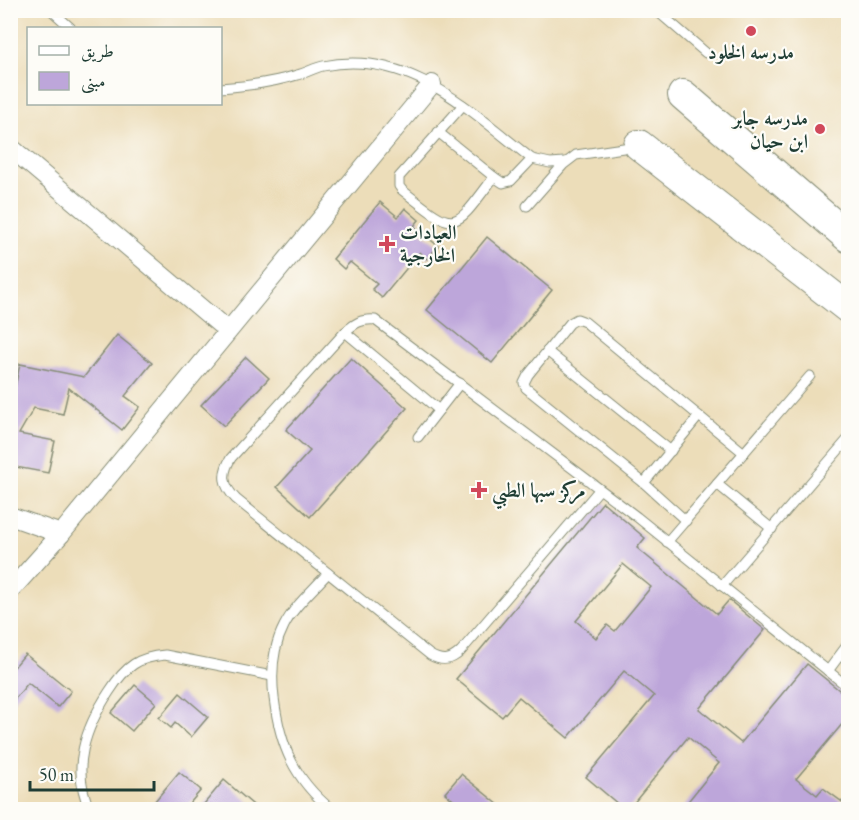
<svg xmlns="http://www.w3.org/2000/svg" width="859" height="820" viewBox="0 0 859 820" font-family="'EB Garamond',Amiri,serif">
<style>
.building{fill:#bda6da;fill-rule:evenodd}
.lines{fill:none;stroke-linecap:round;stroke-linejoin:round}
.service-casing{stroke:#868d76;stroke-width:11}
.minor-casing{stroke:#868d76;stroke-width:20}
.primary-casing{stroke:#868d76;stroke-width:32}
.service{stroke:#fff;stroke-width:9}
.minor{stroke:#fff;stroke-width:18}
.primary{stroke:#fff;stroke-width:30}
.poi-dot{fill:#d1495b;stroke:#fdfcf7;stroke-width:2}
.labels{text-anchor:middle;stroke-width:4.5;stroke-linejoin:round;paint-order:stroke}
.poi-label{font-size:20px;font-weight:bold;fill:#1f3d34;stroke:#fdfcf7;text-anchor:start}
</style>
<rect width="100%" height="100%" fill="#fdfcf7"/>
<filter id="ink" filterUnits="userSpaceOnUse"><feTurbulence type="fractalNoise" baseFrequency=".0167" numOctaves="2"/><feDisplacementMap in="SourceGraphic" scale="12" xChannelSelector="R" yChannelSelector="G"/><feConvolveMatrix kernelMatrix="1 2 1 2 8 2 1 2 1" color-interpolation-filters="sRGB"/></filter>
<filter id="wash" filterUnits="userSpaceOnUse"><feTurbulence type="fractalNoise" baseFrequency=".008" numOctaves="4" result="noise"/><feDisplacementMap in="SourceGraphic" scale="24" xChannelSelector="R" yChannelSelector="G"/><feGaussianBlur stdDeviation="1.35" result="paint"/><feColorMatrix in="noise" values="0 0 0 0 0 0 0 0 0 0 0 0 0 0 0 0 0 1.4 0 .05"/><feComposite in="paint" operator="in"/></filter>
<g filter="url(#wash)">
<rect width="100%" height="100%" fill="#ecddb9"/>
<g id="blocks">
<g class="building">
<path d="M 380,202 L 398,217 L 405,208 L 419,220 L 414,226 L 438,246 L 427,259 L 420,252 L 382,298 L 372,289 L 377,284 L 350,262 L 344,269 L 333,259 Z"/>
<path d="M 487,237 L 552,290 L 492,363 L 427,310 Z"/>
<path d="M 117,335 L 152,363 L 125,396 L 140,407 L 122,430 L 69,388 L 63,414 L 34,408 L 19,434 L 55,441 L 48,473 L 10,466 L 10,411 L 20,364 L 84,377 Z"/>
<path d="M 246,357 L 269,378 L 224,426 L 201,405 Z"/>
<path d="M 351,358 L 407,408 L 310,517 L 277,487 L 310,451 L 286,430 Z"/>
<path d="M 603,502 L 645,538 L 637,548 L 717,614 L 729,600 L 765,630 L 699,709 L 741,743 L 807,664 L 849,698 L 849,716 L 796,779 L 817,795 L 823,788 L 849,807 L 849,810 L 681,810 L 719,763 L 688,737 L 628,810 L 625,810 L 586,777 L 654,696 L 624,671 L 568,738 L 519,697 L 502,717 L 456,679 ZM 623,564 L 651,587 L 615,631 L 607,625 L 596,638 L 576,621 Z"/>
<path d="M 25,654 L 71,691 L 58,707 L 28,683 L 10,705 L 10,672 Z"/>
<path d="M 135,685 L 156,703 L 132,731 L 111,713 Z"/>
<path d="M 180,693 L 208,717 L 191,737 L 175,723 L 171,728 L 159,718 Z"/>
<path d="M 179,772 L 201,790 L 184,810 L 166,810 L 155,801 Z"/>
<path d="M 461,774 L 505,810 L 465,810 L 445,793 Z"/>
<path d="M 224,780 L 259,810 L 199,810 Z"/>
</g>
</g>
</g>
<g filter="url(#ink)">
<use href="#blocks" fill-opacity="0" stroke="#868d76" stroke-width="1.5"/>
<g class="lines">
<defs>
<g id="service">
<path d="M 51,10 L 71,28"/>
<path d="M 656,10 L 706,53"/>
<path d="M 220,88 C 247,86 272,83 297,75 C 306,73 314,68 323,66 C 409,48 470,111 532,159 L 550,163 L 565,162"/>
<path d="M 463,105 L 399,177 L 399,186 L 402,190 C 457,233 452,233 494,177 L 503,183 L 511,181 L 532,159"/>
<path d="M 438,132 L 494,177"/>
<path d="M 527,206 L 563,165 L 576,155 L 637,146"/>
<path d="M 345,332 L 439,410"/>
<path d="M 547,351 L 671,451"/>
<path d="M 418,437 L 460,383"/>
<path d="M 644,483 L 699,416"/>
<path d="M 717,484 L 772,529"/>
<path d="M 599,490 L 461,651 C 451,661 442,662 430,655 L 236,499 C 223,486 221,474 231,458 L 345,332 C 355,323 361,319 375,320 L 637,517 L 848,687"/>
<path d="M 686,521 L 644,483 L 526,388 L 524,383 L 528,375 L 570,323 L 577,319 L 585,322 L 744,453"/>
<path d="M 667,542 L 810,376"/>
<path d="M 328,573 C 313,590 294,606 284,626 C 272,649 271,673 274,698 C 280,746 294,779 332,810"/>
<path d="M 722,586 L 848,439"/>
<path d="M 828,671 L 848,644"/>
<path d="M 90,810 C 70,768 86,727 109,692 C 116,681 123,671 134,664 C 143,658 154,656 165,655 L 272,676"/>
</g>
<g id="minor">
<path d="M 10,147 L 228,331"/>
<path d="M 10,516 L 61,534"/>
<path d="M 10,591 L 61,534 L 432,84"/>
</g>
<g id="primary">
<path d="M 683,95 L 848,237"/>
<path d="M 639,145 L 848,308"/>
</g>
</defs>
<use href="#service" class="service-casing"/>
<use href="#minor" class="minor-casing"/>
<use href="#primary" class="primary-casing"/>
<use href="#service" class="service"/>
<use href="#minor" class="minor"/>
<use href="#primary" class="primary"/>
</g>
</g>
<g class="poi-dot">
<circle cx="751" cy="31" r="6"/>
<circle cx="820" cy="129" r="6"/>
<path d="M384 235h6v6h6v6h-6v6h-6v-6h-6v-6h6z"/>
<path d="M476 481h6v6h6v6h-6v6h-6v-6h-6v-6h6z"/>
</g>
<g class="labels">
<g class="poi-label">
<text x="751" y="59" text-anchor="middle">مدرسه الخلود</text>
<text x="808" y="125" text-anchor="end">مدرسه جابر<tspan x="808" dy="23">ابن حيان</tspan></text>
<text x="400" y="239">العيادات<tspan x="400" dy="23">الخارجية</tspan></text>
<text x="492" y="497">مركز سبها الطبي</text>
</g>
</g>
<rect width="859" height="820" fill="none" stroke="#fdfcf7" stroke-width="36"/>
<rect x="27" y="27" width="195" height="78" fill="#fdfcf7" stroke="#a4b0a9" stroke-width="1.5"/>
<rect x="39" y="46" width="30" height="9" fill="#ffffff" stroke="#a4b0a9" stroke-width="1.5"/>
<text x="81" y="57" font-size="18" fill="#1f3d34">طريق</text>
<rect x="39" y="72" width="30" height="18" fill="#bda6da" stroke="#a4b0a9" stroke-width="1.5"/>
<text x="81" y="87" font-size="18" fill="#1f3d34">مبنى</text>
<path d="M30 781v9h124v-9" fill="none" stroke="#1f3d34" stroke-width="3"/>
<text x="39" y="781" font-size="18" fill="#1f3d34" stroke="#fdfcf7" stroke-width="4.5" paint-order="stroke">50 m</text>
</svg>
